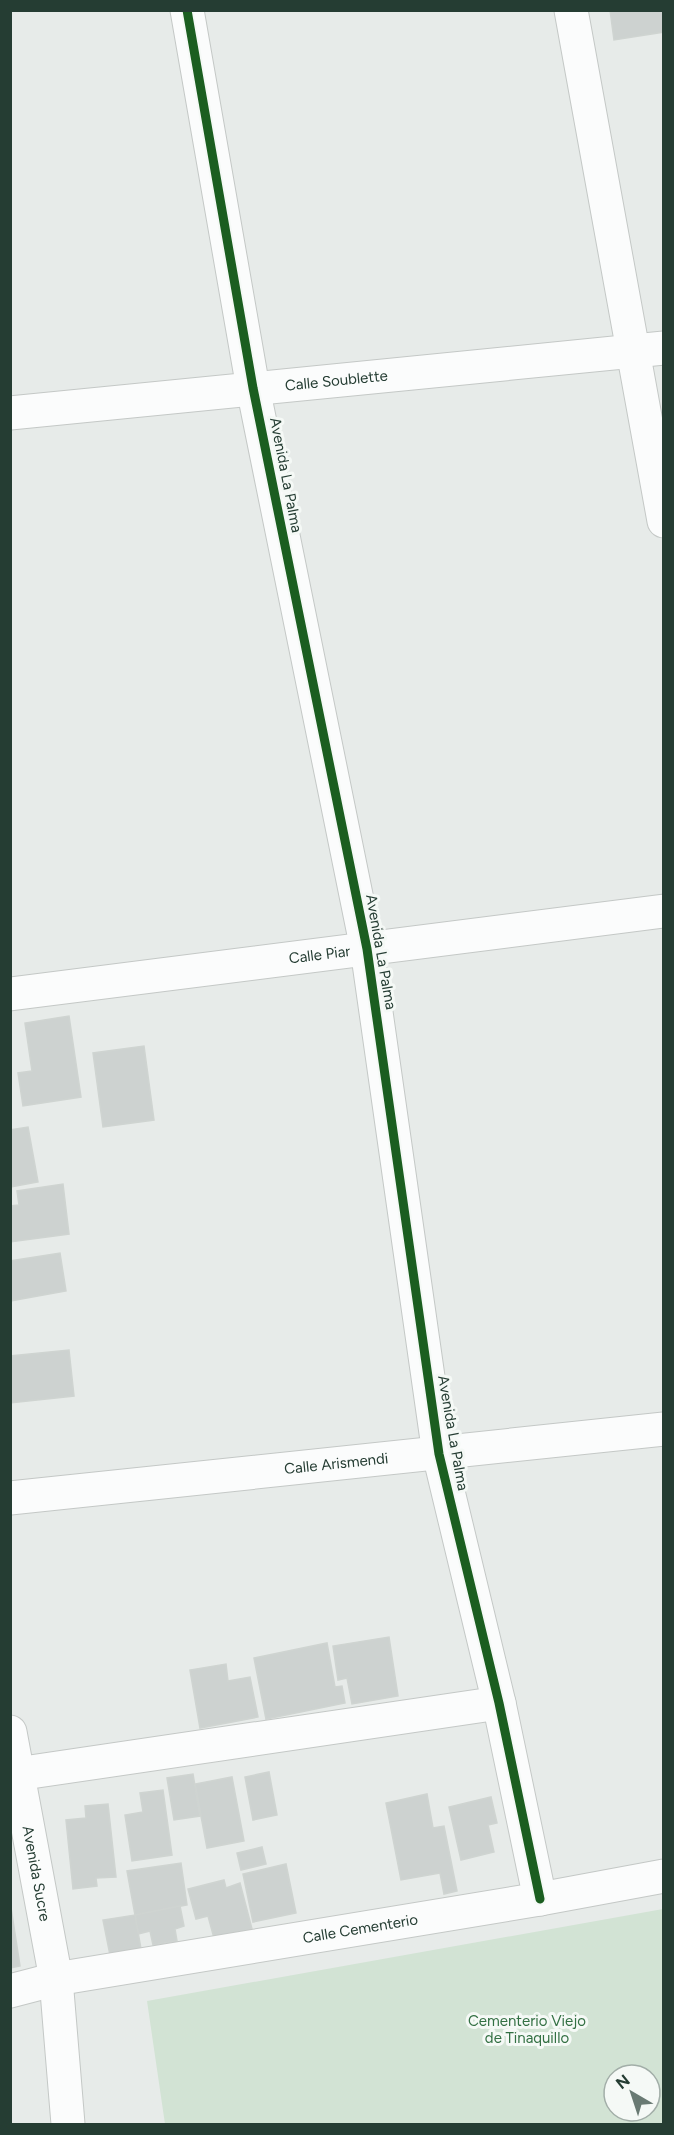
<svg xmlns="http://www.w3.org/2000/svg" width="674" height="2135" viewBox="0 0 674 2135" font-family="Figtree,sans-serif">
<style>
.green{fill:#d2e3d4;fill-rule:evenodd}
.building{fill:#cdd2d0;stroke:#cfd4d1;stroke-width:1.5}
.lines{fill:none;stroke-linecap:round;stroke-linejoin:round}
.minor-casing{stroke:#c4c8c6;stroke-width:35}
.minor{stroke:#fbfcfc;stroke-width:33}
.cycleway-casing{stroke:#f5f9f6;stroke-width:13}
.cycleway{stroke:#1b5e20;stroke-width:9}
.labels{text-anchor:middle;stroke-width:6;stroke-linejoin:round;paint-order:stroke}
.street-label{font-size:15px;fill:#253d33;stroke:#f5f9f6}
.park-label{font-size:15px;fill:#337043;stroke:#f5f9f6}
</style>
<rect width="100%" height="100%" fill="#e7ebe9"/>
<path class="green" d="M 663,1909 L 663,2124 L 165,2124 L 147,2001 ZM 614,2075 L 650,2075 L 650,2111 L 614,2111 Z"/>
<g class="building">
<path d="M 610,10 L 664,10 L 664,32 L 614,40 Z"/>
<path d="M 69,1016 L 81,1097 L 23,1106 L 18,1073 L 32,1071 L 25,1023 Z"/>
<path d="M 144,1046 L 154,1120 L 103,1127 L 93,1053 Z"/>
<path d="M 28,1127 L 38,1182 L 10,1187 L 10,1130 Z"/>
<path d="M 63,1184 L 69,1234 L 10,1242 L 10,1206 L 19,1205 L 17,1191 Z"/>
<path d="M 60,1253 L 66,1291 L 10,1301 L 10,1261 Z"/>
<path d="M 69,1350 L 74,1396 L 10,1403 L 10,1356 Z"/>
<path d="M 389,1637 L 398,1696 L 352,1704 L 347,1678 L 338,1680 L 333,1646 Z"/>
<path d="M 327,1643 L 335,1687 L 342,1686 L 345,1703 L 266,1719 L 254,1658 Z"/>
<path d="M 226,1664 L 228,1681 L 250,1677 L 258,1717 L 200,1728 L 190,1670 Z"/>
<path d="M 269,1772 L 277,1815 L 253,1820 L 245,1777 Z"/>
<path d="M 193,1774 L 200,1816 L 174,1820 L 167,1778 Z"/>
<path d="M 232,1777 L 244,1841 L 207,1848 L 195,1784 Z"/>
<path d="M 163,1790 L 172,1855 L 132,1861 L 125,1815 L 143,1812 L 140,1793 Z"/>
<path d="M 427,1794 L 433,1828 L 444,1826 L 457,1891 L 444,1894 L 440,1873 L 401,1880 L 386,1803 Z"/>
<path d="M 491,1797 L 497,1823 L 488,1825 L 494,1852 L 461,1860 L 449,1807 Z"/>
<path d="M 108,1804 L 116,1877 L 96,1878 L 97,1886 L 73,1889 L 66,1820 L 86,1818 L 85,1806 Z"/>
<path d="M 262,1847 L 266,1864 L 241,1870 L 237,1853 Z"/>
<path d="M 181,1863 L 187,1905 L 135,1915 L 127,1871 Z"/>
<path d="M 286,1864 L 296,1913 L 253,1922 L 243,1874 Z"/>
<path d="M 224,1880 L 226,1888 L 240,1883 L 252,1929 L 214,1938 L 208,1916 L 196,1919 L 188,1889 Z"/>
<path d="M 10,1901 L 20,1966 L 10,1968 Z"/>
<path d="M 180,1906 L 184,1926 L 175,1929 L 177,1941 L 153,1945 L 150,1931 L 138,1934 L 135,1915 Z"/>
<path d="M 135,1915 L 141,1949 L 110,1955 L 103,1920 Z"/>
</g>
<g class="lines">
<defs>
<g id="minor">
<path d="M 187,10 L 253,388 L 367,949 L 439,1454 L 499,1703 L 540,1899"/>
<path d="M 571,10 L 664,521"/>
<path id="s1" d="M 10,413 L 664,348"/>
<path id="s2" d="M 10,994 L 664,911"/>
<path id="s3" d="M 10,1498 L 664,1429"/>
<path id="s4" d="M 10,1732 L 56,1979 L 68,2124"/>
<path d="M 10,1775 L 499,1703"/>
<path id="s5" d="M 10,1991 L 56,1979 L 540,1899 L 664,1876"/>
</g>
</defs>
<use href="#minor" class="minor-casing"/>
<use href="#minor" class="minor"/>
<defs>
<path id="cycleway" d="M 187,10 L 253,388 L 367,949 L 439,1454 L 499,1703 L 540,1899"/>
</defs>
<use href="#cycleway" class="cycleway-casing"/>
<use href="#cycleway" class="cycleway"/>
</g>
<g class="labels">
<g class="street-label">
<text dy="5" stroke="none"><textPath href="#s1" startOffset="328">Calle Soublette</textPath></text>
<text transform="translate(286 475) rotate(79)" y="5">Avenida La Palma</text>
<text transform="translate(381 952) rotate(80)" y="5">Avenida La Palma</text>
<text dy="5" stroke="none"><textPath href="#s2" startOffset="312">Calle Piar</textPath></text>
<text transform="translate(453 1433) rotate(80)" y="5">Avenida La Palma</text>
<text dy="5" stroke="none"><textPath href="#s3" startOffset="328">Calle Arismendi</textPath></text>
<text dy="5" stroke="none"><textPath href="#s4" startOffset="144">Avenida Sucre</textPath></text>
<text dy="5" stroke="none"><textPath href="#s5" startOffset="356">Calle Cementerio</textPath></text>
</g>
<g class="park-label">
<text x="527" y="2026">Cementerio Viejo<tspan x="527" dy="17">de Tinaquillo</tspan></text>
</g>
</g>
<rect width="674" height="2135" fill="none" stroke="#253d33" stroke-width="24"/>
<g transform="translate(632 2093) rotate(321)"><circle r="28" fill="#f5f9f6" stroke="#a2aea8" stroke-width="1.5"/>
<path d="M0-4.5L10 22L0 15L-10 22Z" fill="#697a73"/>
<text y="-9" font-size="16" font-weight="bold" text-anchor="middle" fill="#253d33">N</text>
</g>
</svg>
